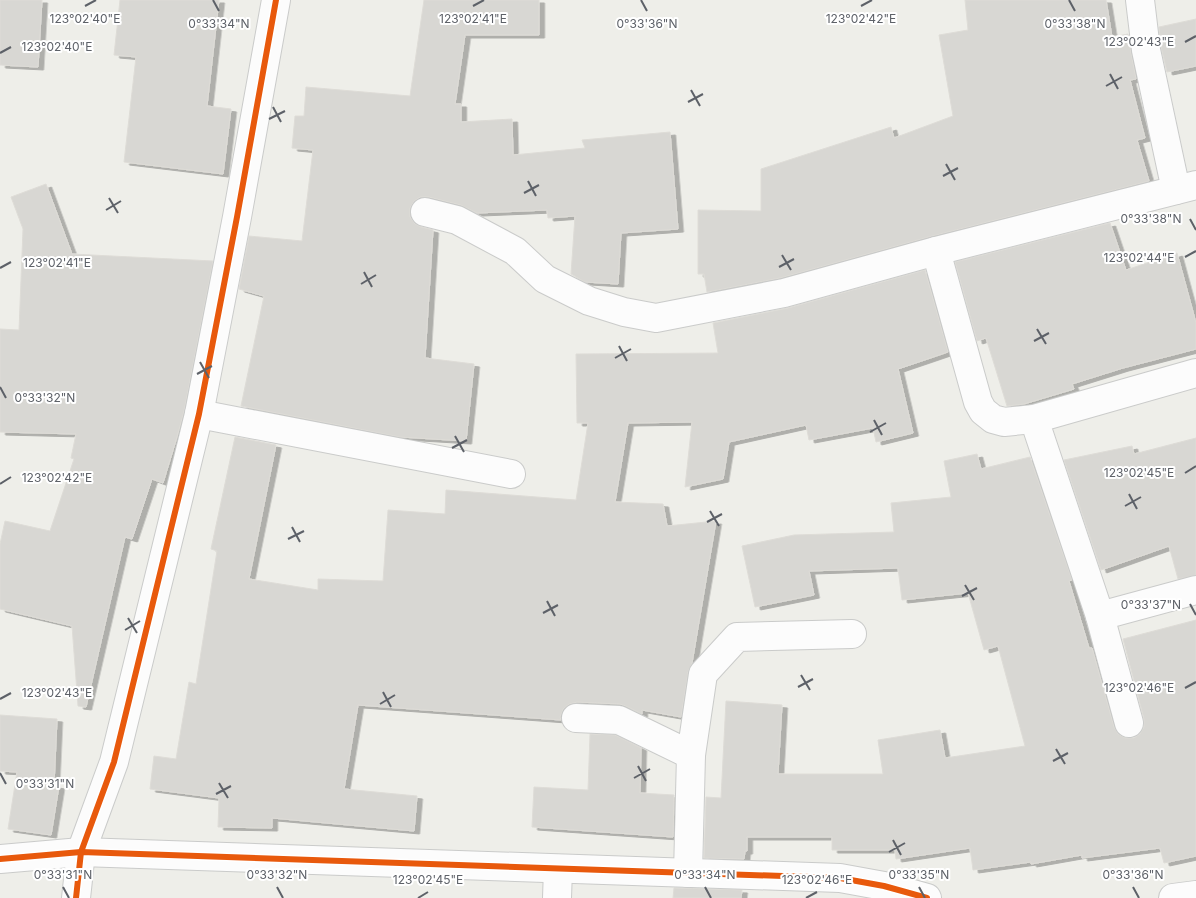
<svg xmlns="http://www.w3.org/2000/svg" width="1196" height="898" viewBox="0 0 1196 898" font-family="Inter,sans-serif">
<style>
.building{fill:#d8d7d3;stroke:#dedcd7;filter:url(#shadow)}
.lines{fill:none;stroke-linecap:round;stroke-linejoin:round}
.minor-casing{stroke:#cacbca;stroke-width:30}
.minor{stroke:#fcfcfc;stroke-width:28}
.cycleway-casing{stroke:#fff;stroke-width:9}
.cycleway{stroke:#e8590c;stroke-width:6}
.ticks{fill:none;stroke:#5d6168;stroke-width:2}
.ticks-label{font-size:12px;text-anchor:middle;fill:#5d6168;stroke:#fff;stroke-width:4;stroke-linejoin:round;paint-order:stroke}
</style>
<defs>
<filter id="shadow"><feDropShadow dx="5.5" dy="3" stdDeviation="0" flood-color="#0004"/></filter>
</defs>
<rect width="100%" height="100%" fill="#eeeee9"/>
<g class="building">
<path d="M 0,0 L 42,0 L 38,67 L 0,65 Z"/>
<path d="M 120,0 L 219,0 L 207,106 L 231,109 L 223,174 L 124,162 L 136,57 L 114,55 Z"/>
<path d="M 424,0 L 539,0 L 539,35 L 465,35 L 455,104 L 461,104 L 461,122 L 512,119 L 513,155 L 585,148 L 582,140 L 670,132 L 678,229 L 621,233 L 618,284 L 585,282 L 571,274 L 575,216 L 548,218 L 547,210 L 477,213 L 461,205 L 429,197 L 420,197 L 414,201 L 410,208 L 410,217 L 415,224 L 421,227 L 433,230 L 425,358 L 474,364 L 466,441 L 400,437 L 241,406 L 264,296 L 239,289 L 249,236 L 302,241 L 313,150 L 292,148 L 295,116 L 304,116 L 306,87 L 410,96 Z"/>
<path d="M 965,0 L 1106,0 L 1112,37 L 1128,34 L 1131,53 L 1136,79 L 1130,80 L 1145,138 L 1137,140 L 1149,181 L 932,236 L 780,278 L 707,292 L 704,274 L 698,274 L 698,210 L 761,211 L 761,169 L 891,127 L 894,138 L 953,116 L 939,35 L 968,30 Z"/>
<path d="M 1196,19 L 1196,66 L 1167,72 L 1161,47 L 1159,27 Z"/>
<path d="M 46,184 L 72,254 L 213,261 L 184,411 L 177,437 L 163,483 L 152,479 L 132,539 L 125,537 L 86,707 L 78,706 L 72,626 L 0,609 L 0,544 L 5,521 L 50,531 L 74,459 L 71,458 L 76,434 L 0,432 L 0,329 L 19,330 L 23,229 L 11,197 Z"/>
<path d="M 1110,223 L 1126,270 L 1177,253 L 1196,323 L 1196,349 L 1123,368 L 1072,384 L 1074,389 L 1024,404 L 1007,406 L 986,338 L 977,341 L 955,262 Z"/>
<path d="M 925,270 L 948,352 L 898,369 L 913,433 L 876,442 L 873,428 L 809,440 L 806,425 L 729,442 L 723,479 L 685,487 L 692,422 L 628,423 L 615,502 L 663,504 L 667,526 L 716,521 L 692,663 L 688,672 L 681,717 L 642,710 L 642,714 L 626,706 L 620,704 L 577,702 L 569,704 L 563,709 L 560,717 L 561,720 L 358,705 L 344,789 L 417,796 L 414,831 L 272,818 L 272,828 L 218,827 L 219,798 L 150,789 L 154,756 L 176,759 L 189,682 L 196,684 L 217,551 L 211,549 L 235,437 L 276,445 L 249,579 L 318,590 L 318,579 L 383,581 L 388,510 L 445,514 L 446,490 L 576,500 L 588,423 L 577,423 L 576,354 L 718,353 L 713,323 L 788,308 Z"/>
<path d="M 1196,438 L 1196,575 L 1178,579 L 1169,546 L 1101,570 L 1064,460 L 1132,446 L 1134,454 Z"/>
<path d="M 977,454 L 981,469 L 1030,457 L 1072,580 L 1069,581 L 1089,648 L 1092,648 L 1114,727 L 1118,734 L 1125,738 L 1134,738 L 1140,734 L 1144,727 L 1144,719 L 1123,639 L 1196,620 L 1196,856 L 1164,863 L 1160,848 L 1082,858 L 1082,855 L 1031,864 L 1031,862 L 973,870 L 970,848 L 896,859 L 895,850 L 832,850 L 832,837 L 747,837 L 747,851 L 745,851 L 744,859 L 704,858 L 706,797 L 721,798 L 726,701 L 782,705 L 778,774 L 883,774 L 878,740 L 940,730 L 945,758 L 1025,746 L 998,646 L 984,650 L 968,593 L 902,600 L 898,568 L 809,571 L 814,595 L 755,607 L 742,546 L 794,535 L 894,532 L 891,503 L 951,497 L 944,461 Z"/>
<path d="M 0,715 L 57,719 L 54,785 L 59,786 L 51,835 L 8,829 L 17,772 L 0,771 Z"/>
<path d="M 590,734 L 615,735 L 641,748 L 640,793 L 674,795 L 673,837 L 532,827 L 534,787 L 588,790 Z"/>
<path d="M 674,888 L 742,890 L 741,898 L 673,898 Z"/>
</g>
<g class="lines">
<defs>
<g id="minor">
<path d="M 1140,0 L 1146,50 L 1176,190"/>
<path d="M 425,212 L 457,220 L 515,251 L 545,279 L 589,301 L 624,312 L 656,318 L 784,293 L 936,251 L 1196,185"/>
<path d="M 936,251 L 978,402 L 983,411 L 993,419 L 1004,422 L 1034,419 L 1196,373"/>
<path d="M 199,414 L 511,474"/>
<path d="M 1034,419 L 1100,616 L 1129,723"/>
<path d="M 1100,616 L 1196,590"/>
<path d="M 576,718 L 619,720 L 691,755"/>
<path d="M 0,859 L 81,852 L 840,878 L 884,886 L 927,898"/>
<path d="M 688,873 L 691,755 L 703,674 L 737,637 L 852,634"/>
<path d="M 76,898 L 81,852 L 114,762 L 199,414 L 237,217 L 276,0"/>
<path d="M 557,898 L 558,869"/>
<path d="M 1173,898 L 1196,895"/>
</g>
</defs>
<use href="#minor" class="minor-casing"/>
<use href="#minor" class="minor"/>
<defs>
<g id="cycleway">
<path d="M 0,859 L 81,852 L 840,878 L 884,886 L 927,898"/>
<path d="M 76,898 L 81,852 L 114,762 L 199,414 L 237,217 L 276,0"/>
</g>
</defs>
<use href="#cycleway" class="cycleway-casing"/>
<use href="#cycleway" class="cycleway"/>
</g>
<path class="ticks" d="M 213,0 L 219,11M 641,0 L 647,11M 1069,0 L 1075,11M 85,6 L 96,0M 473,6 L 484,0M 861,6 L 872,0M 1185,42 L 1196,36M 0,53 L 11,47M 1110,74 L 1118,89M 1106,86 L 1122,77M 691,90 L 700,106M 688,102 L 703,94M 273,107 L 281,122M 269,119 L 285,111M 946,164 L 955,180M 943,176 L 958,168M 528,181 L 536,196M 524,193 L 539,185M 109,198 L 118,213M 106,210 L 121,201M 1190,219 L 1196,230M 782,255 L 791,270M 1185,257 L 1196,251M 779,267 L 794,259M 0,268 L 11,262M 364,272 L 372,287M 361,284 L 376,275M 1037,329 L 1046,344M 1034,341 L 1049,333M 619,346 L 627,361M 615,358 L 631,349M 200,362 L 209,378M 197,374 L 212,366M 0,387 L 6,398M 874,420 L 882,435M 870,432 L 886,423M 455,436 L 464,452M 452,448 L 467,440M 1185,473 L 1196,466M 0,484 L 11,477M 1129,494 L 1137,509M 1125,506 L 1141,497M 710,511 L 719,526M 707,522 L 722,514M 292,527 L 300,542M 288,539 L 304,531M 965,585 L 974,600M 962,596 L 977,588M 547,601 L 555,616M 1190,604 L 1196,615M 543,613 L 558,605M 128,618 L 137,633M 125,630 L 140,621M 801,675 L 810,690M 798,687 L 813,679M 1185,688 L 1196,682M 383,692 L 391,707M 0,699 L 11,693M 380,704 L 395,695M 1056,749 L 1065,764M 1053,761 L 1068,753M 638,766 L 646,781M 0,773 L 6,784M 634,778 L 650,769M 219,783 L 228,798M 216,794 L 231,786M 893,840 L 901,855M 889,852 L 905,843M 63,887 L 69,898M 277,887 L 283,898M 705,887 L 711,898M 919,887 L 925,898M 1133,887 L 1139,898M 418,898 L 428,892M 806,898 L 817,892"/>
<g class="ticks-label">
<text x="85" y="23">123°02'40"E</text>
<text x="473" y="23">123°02'41"E</text>
<text x="861" y="23">123°02'42"E</text>
<text x="219" y="28">0°33'34"N</text>
<text x="647" y="28">0°33'36"N</text>
<text x="1075" y="28">0°33'38"N</text>
<text x="1139" y="46">123°02'43"E</text>
<text x="57" y="51">123°02'40"E</text>
<text x="1151" y="223">0°33'38"N</text>
<text x="1139" y="262">123°02'44"E</text>
<text x="57" y="267">123°02'41"E</text>
<text x="45" y="402">0°33'32"N</text>
<text x="1139" y="477">123°02'45"E</text>
<text x="57" y="482">123°02'42"E</text>
<text x="1151" y="609">0°33'37"N</text>
<text x="1139" y="692">123°02'46"E</text>
<text x="57" y="697">123°02'43"E</text>
<text x="45" y="788">0°33'31"N</text>
<text x="63" y="879">0°33'31"N</text>
<text x="277" y="879">0°33'32"N</text>
<text x="705" y="879">0°33'34"N</text>
<text x="919" y="879">0°33'35"N</text>
<text x="1133" y="879">0°33'36"N</text>
<text x="428" y="884">123°02'45"E</text>
<text x="817" y="884">123°02'46"E</text>
</g>
</svg>
